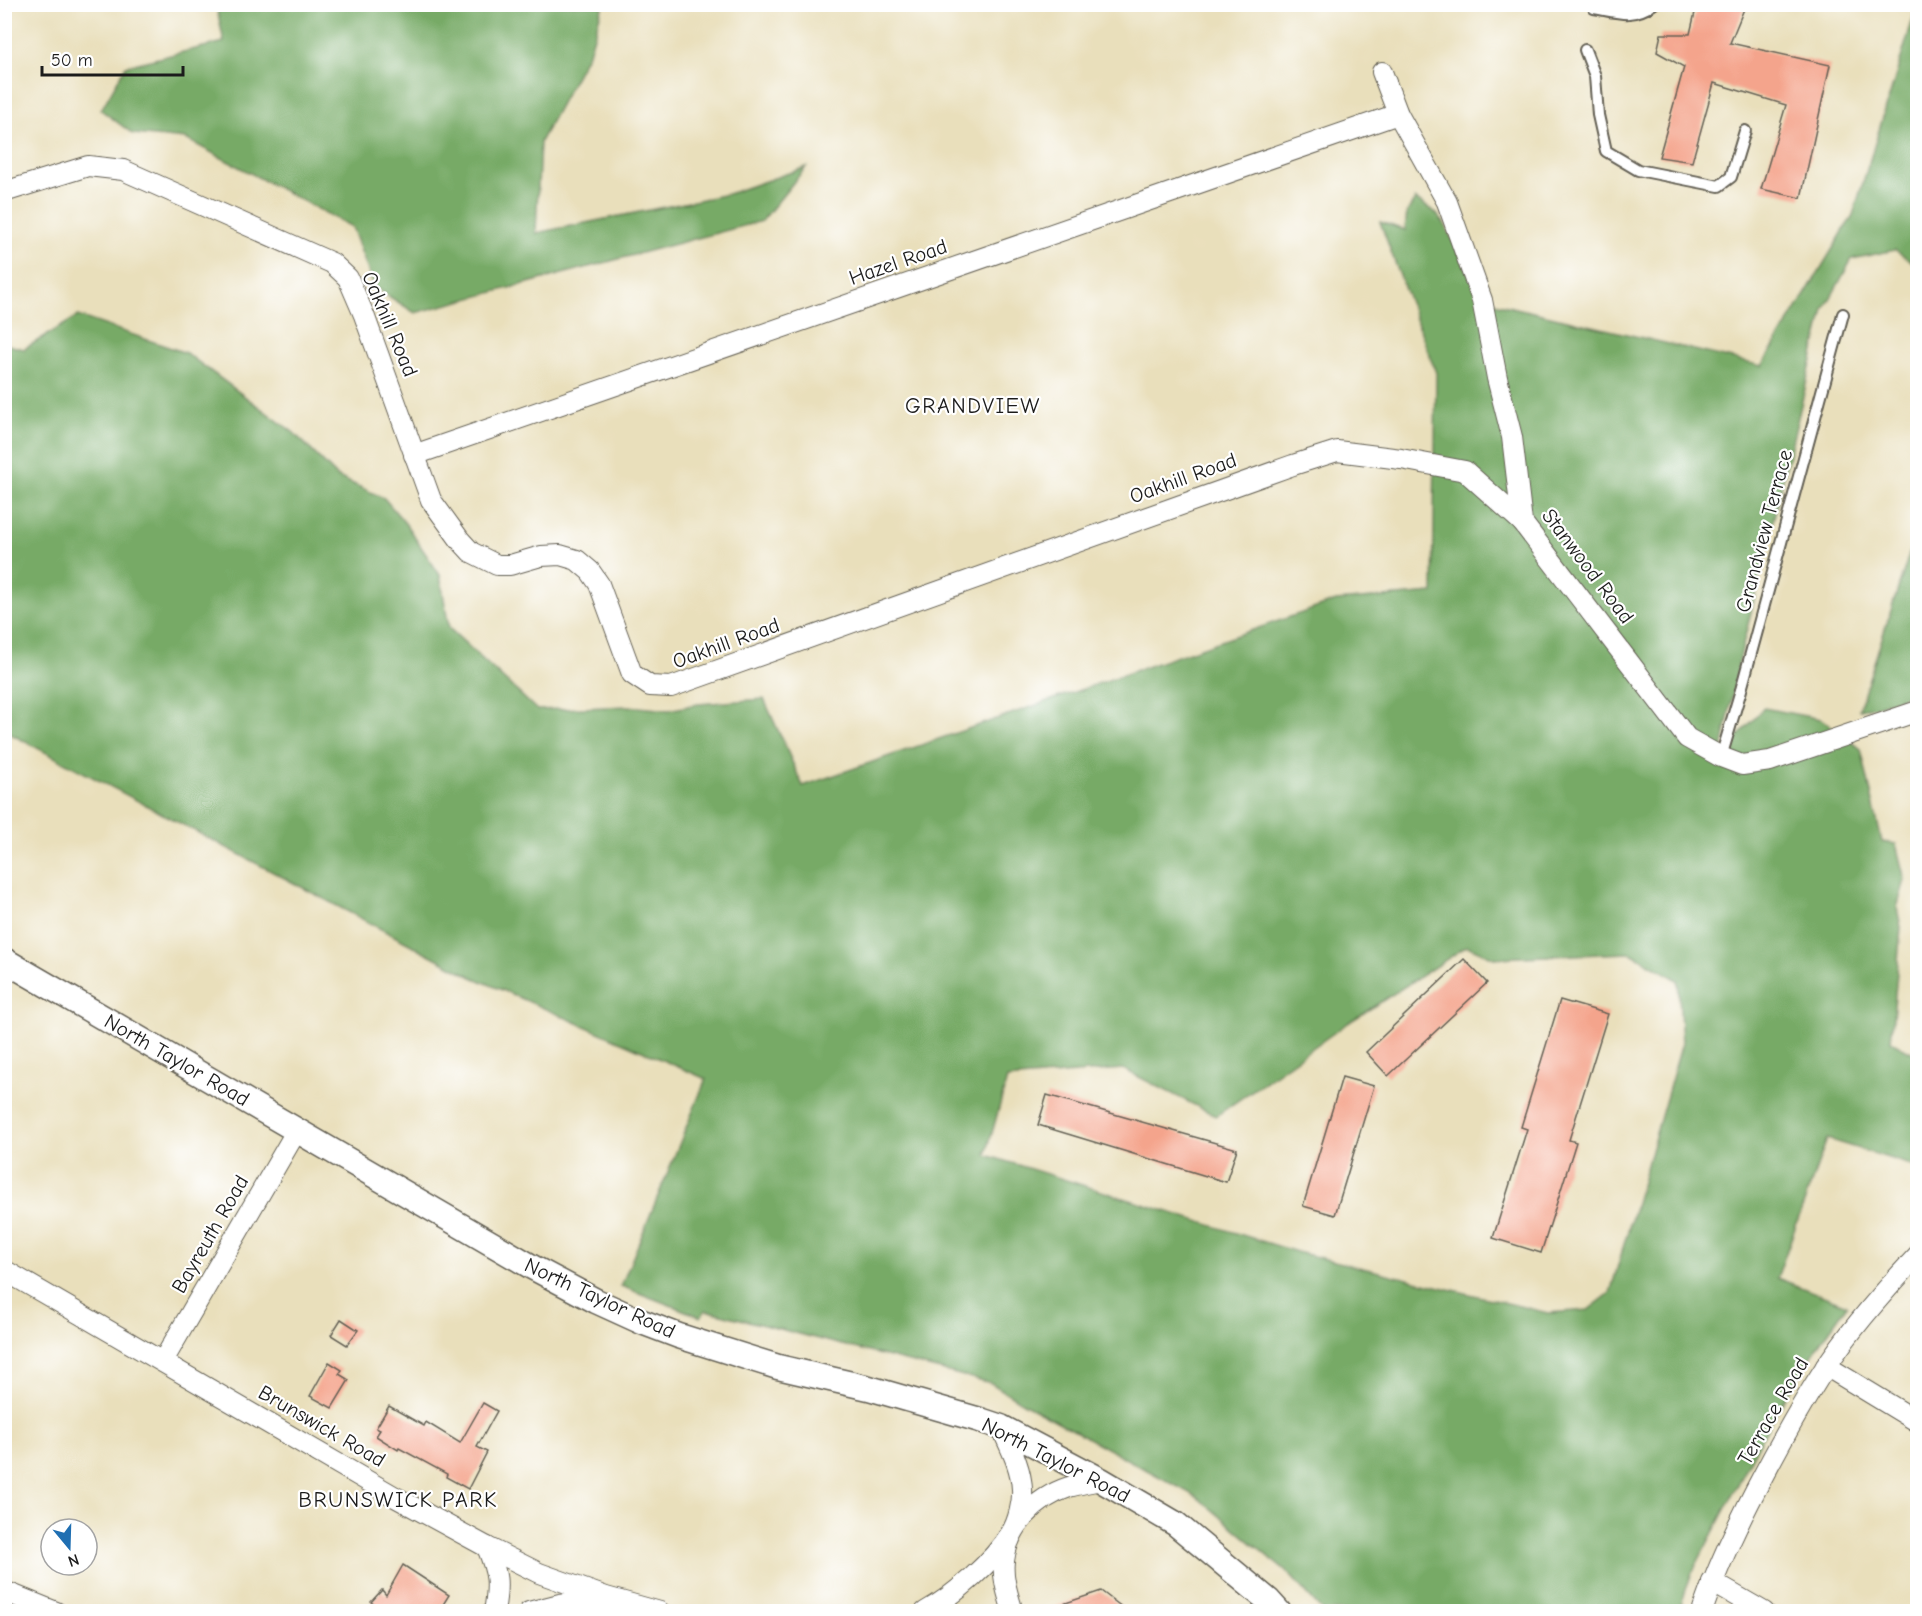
<svg xmlns="http://www.w3.org/2000/svg" width="1922" height="1616" viewBox="0 0 1922 1616" font-family="'Comic Neue',sans-serif">
<style>
.forest{fill:#7a6;stroke:#4a6341;stroke-width:1.5;fill-rule:evenodd}
.building{fill:#f4a48c}
.lines{fill:none;stroke-linecap:round;stroke-linejoin:round}
.service-casing{stroke:#646054;stroke-width:14}
.minor-casing{stroke:#646054;stroke-width:22}
.tertiary-casing{stroke:#646054;stroke-width:27}
.service{stroke:#fff;stroke-width:10}
.minor{stroke:#fff;stroke-width:20}
.tertiary{stroke:#fff;stroke-width:24}
.labels{text-anchor:middle;stroke-width:4.5;stroke-linejoin:round;paint-order:stroke}
.street-label{font-size:21px;fill:#1c1c1c;stroke:#fff}
.neighbourhood-label{font-size:22px;letter-spacing:1.5px;fill:#1c1c1c;stroke:#fff}
</style>
<rect width="100%" height="100%" fill="#fff"/>
<filter id="ink" filterUnits="userSpaceOnUse"><feTurbulence type="fractalNoise" baseFrequency=".0167" numOctaves="2"/><feDisplacementMap in="SourceGraphic" scale="12" xChannelSelector="R" yChannelSelector="G"/><feConvolveMatrix kernelMatrix="1 2 1 2 8 2 1 2 1" color-interpolation-filters="sRGB"/></filter>
<filter id="wash" filterUnits="userSpaceOnUse"><feTurbulence type="fractalNoise" baseFrequency=".008" numOctaves="4" result="noise"/><feDisplacementMap in="SourceGraphic" scale="24" xChannelSelector="R" yChannelSelector="G"/><feGaussianBlur stdDeviation="1.35" result="paint"/><feColorMatrix in="noise" values="0 0 0 0 0 0 0 0 0 0 0 0 0 0 0 0 0 1.4 0 .05"/><feComposite in="paint" operator="in"/></filter>
<g filter="url(#wash)">
<rect width="100%" height="100%" fill="#e9dfbb"/>
<g class="forest">
<path d="M 216,5 L 603,5 L 590,50 L 540,142 L 536,233 L 728,194 L 806,167 L 762,221 L 415,313 L 374,287 L 352,227 L 186,139 L 133,134 L 101,110 L 126,66 L 224,42 Z"/>
<path d="M 1917,6 L 1917,265 L 1895,250 L 1852,259 L 1824,310 L 1739,662 L 1721,755 L 1764,708 L 1821,719 L 1861,749 L 1882,842 L 1896,844 L 1905,880 L 1897,908 L 1901,927 L 1891,1041 L 1917,1055 L 1917,1167 L 1827,1139 L 1777,1278 L 1847,1305 L 1810,1358 L 1772,1419 L 1691,1575 L 1679,1611 L 1322,1611 L 1291,1576 L 1197,1497 L 1023,1403 L 991,1383 L 705,1310 L 701,1317 L 621,1286 L 706,1079 L 472,977 L 5,731 L 4,344 L 24,349 L 78,316 L 186,353 L 293,432 L 338,477 L 384,498 L 405,523 L 440,575 L 449,628 L 537,710 L 628,706 L 669,710 L 698,704 L 764,699 L 803,786 L 1336,601 L 1433,593 L 1436,373 L 1380,222 L 1405,230 L 1407,212 L 1415,199 L 1435,212 L 1444,223 L 1482,300 L 1762,366 L 1853,215 ZM 1467,946 L 1494,958 L 1631,953 L 1678,980 L 1682,1043 L 1610,1293 L 1588,1310 L 1548,1313 L 1297,1252 L 986,1155 L 1007,1079 L 1123,1069 L 1216,1116 L 1345,1025 Z"/>
<path d="M 1917,530 L 1917,692 L 1874,707 L 1859,709 Z"/>
</g>
<g id="blocks">
<g class="building">
<path d="M 1697,4 L 1746,4 L 1730,43 L 1830,65 L 1801,198 L 1761,189 L 1786,105 L 1714,83 L 1692,162 L 1659,157 L 1684,67 L 1657,52 L 1661,34 L 1690,34 Z"/>
<path d="M 1464,959 L 1487,983 L 1388,1076 L 1366,1052 Z"/>
<path d="M 1560,1000 L 1608,1014 L 1569,1140 L 1576,1142 L 1541,1253 L 1493,1238 L 1527,1129 L 1521,1127 Z"/>
<path d="M 1342,1077 L 1374,1086 L 1335,1215 L 1303,1206 Z"/>
<path d="M 1047,1095 L 1237,1149 L 1226,1182 L 1038,1125 Z"/>
<path d="M 341,1319 L 358,1330 L 347,1345 L 331,1335 Z"/>
<path d="M 329,1362 L 342,1370 L 339,1374 L 349,1380 L 332,1408 L 310,1396 Z"/>
<path d="M 483,1403 L 497,1411 L 477,1447 L 487,1452 L 468,1489 L 446,1477 L 447,1474 L 399,1448 L 398,1450 L 376,1436 L 380,1430 L 376,1428 L 389,1406 L 424,1426 L 426,1422 L 460,1443 Z"/>
<path d="M 403,1565 L 449,1595 L 439,1611 L 377,1611 L 379,1609 L 371,1602 L 382,1590 L 386,1595 Z"/>
<path d="M 1101,1591 L 1127,1611 L 1048,1611 L 1048,1609 Z"/>
</g>
</g>
</g>
<g filter="url(#ink)">
<use href="#blocks" fill-opacity="0" stroke="#646054" stroke-width="1.5"/>
<g class="lines">
<defs>
<g id="service">
<path d="M 1594,8 C 1617,12 1632,19 1653,4"/>
<path d="M 1585,50 L 1595,76 L 1598,115 L 1606,151 L 1638,170 L 1719,186 L 1731,177 L 1745,131"/>
<path d="M 1721,757 L 1741,690 L 1843,314"/>
</g>
<g id="minor">
<path d="M 1382,72 L 1398,114 L 1447,202 L 1482,300 L 1497,378 L 1512,437 L 1522,522 L 1687,738 L 1721,757 L 1742,765 L 1770,761 L 1918,711"/>
<path d="M 4,192 L 88,166 L 123,170 L 332,263 L 348,278 L 364,315 L 431,500 L 460,540 L 471,552 L 497,565 L 510,565 L 541,556 L 560,555 L 577,560 L 590,571 L 599,584 L 632,674 L 650,686 L 671,687 L 1293,465 L 1337,451 L 1401,459 L 1465,471 L 1522,522"/>
<path d="M 414,455 L 1398,114"/>
<path d="M 4,1270 L 397,1498 L 487,1547 L 539,1573 L 606,1597 L 660,1612"/>
<path d="M 163,1361 L 297,1130"/>
<path d="M 1826,1366 L 1918,1422"/>
<path d="M 487,1547 C 498,1574 499,1583 494,1612"/>
<path d="M 1712,1582 L 1764,1612"/>
<path d="M 4,1591 L 56,1612"/>
<path d="M 529,1612 L 560,1604 L 603,1598"/>
<path d="M 925,1612 C 955,1595 992,1563 1011,1533 C 1018,1522 1023,1502 1022,1489 C 1021,1467 1010,1447 1001,1427"/>
<path d="M 1013,1612 C 1008,1595 1002,1578 1004,1561 C 1008,1526 1036,1498 1069,1487 C 1079,1484 1091,1482 1101,1480"/>
<path d="M 1702,1612 C 1718,1564 1740,1519 1764,1474 C 1783,1438 1803,1402 1825,1368 C 1852,1327 1885,1290 1918,1255"/>
</g>
<path id="tertiary" d="M 4,960 L 532,1267 L 596,1301 L 642,1322 L 679,1336 L 778,1367 L 869,1388 L 980,1420 L 1001,1427 L 1101,1480 L 1176,1524 L 1269,1601 L 1279,1612"/>
</defs>
<use href="#service" class="service-casing"/>
<use href="#minor" class="minor-casing"/>
<use href="#tertiary" class="tertiary-casing"/>
<use href="#service" class="service"/>
<use href="#minor" class="minor"/>
<use href="#tertiary" class="tertiary"/>
</g>
</g>
<g class="labels">
<g class="street-label">
<text transform="translate(898 262) rotate(-19)" y="7">Hazel Road</text>
<text transform="translate(390 324) rotate(67)" y="7">Oakhill Road</text>
<text transform="translate(1183 478) rotate(-20)" y="7">Oakhill Road</text>
<text transform="translate(1764 531) rotate(-75)" y="7">Grandview Terrace</text>
<text transform="translate(1588 566) rotate(53)" y="7">Stanwood Road</text>
<text transform="translate(726 643) rotate(-20)" y="7">Oakhill Road</text>
<text transform="translate(177 1060) rotate(30)" y="7">North Taylor Road</text>
<text transform="translate(210 1234) rotate(-60)" y="7">Bayreuth Road</text>
<text transform="translate(600 1298) rotate(25)" y="7">North Taylor Road</text>
<text transform="translate(1773 1411) rotate(-60)" y="7">Terrace Road</text>
<text transform="translate(322 1426) rotate(30)" y="7">Brunswick Road</text>
<text transform="translate(1056 1460) rotate(27)" y="7">North Taylor Road</text>
</g>
<g class="neighbourhood-label">
<text x="973" y="413">GRANDVIEW</text>
<text x="398" y="1507">BRUNSWICK PARK</text>
</g>
</g>
<rect width="1922" height="1616" fill="none" stroke="#fff" stroke-width="24"/>
<g transform="translate(69 1547) rotate(161)"><circle r="28" fill="#ffffff" stroke="#a4a4a4" stroke-width="1.5"/>
<path d="M0-4.5L10 22L0 15L-10 22Z" fill="#1f6fb2"/>
<text y="-9" font-size="16" font-weight="bold" text-anchor="middle" fill="#1c1c1c">N</text>
</g>
<path d="M42 66v9h141v-9" fill="none" stroke="#1c1c1c" stroke-width="3"/>
<text x="51" y="66" font-size="18" fill="#1c1c1c" stroke="#ffffff" stroke-width="4.5" paint-order="stroke">50 m</text>
</svg>
